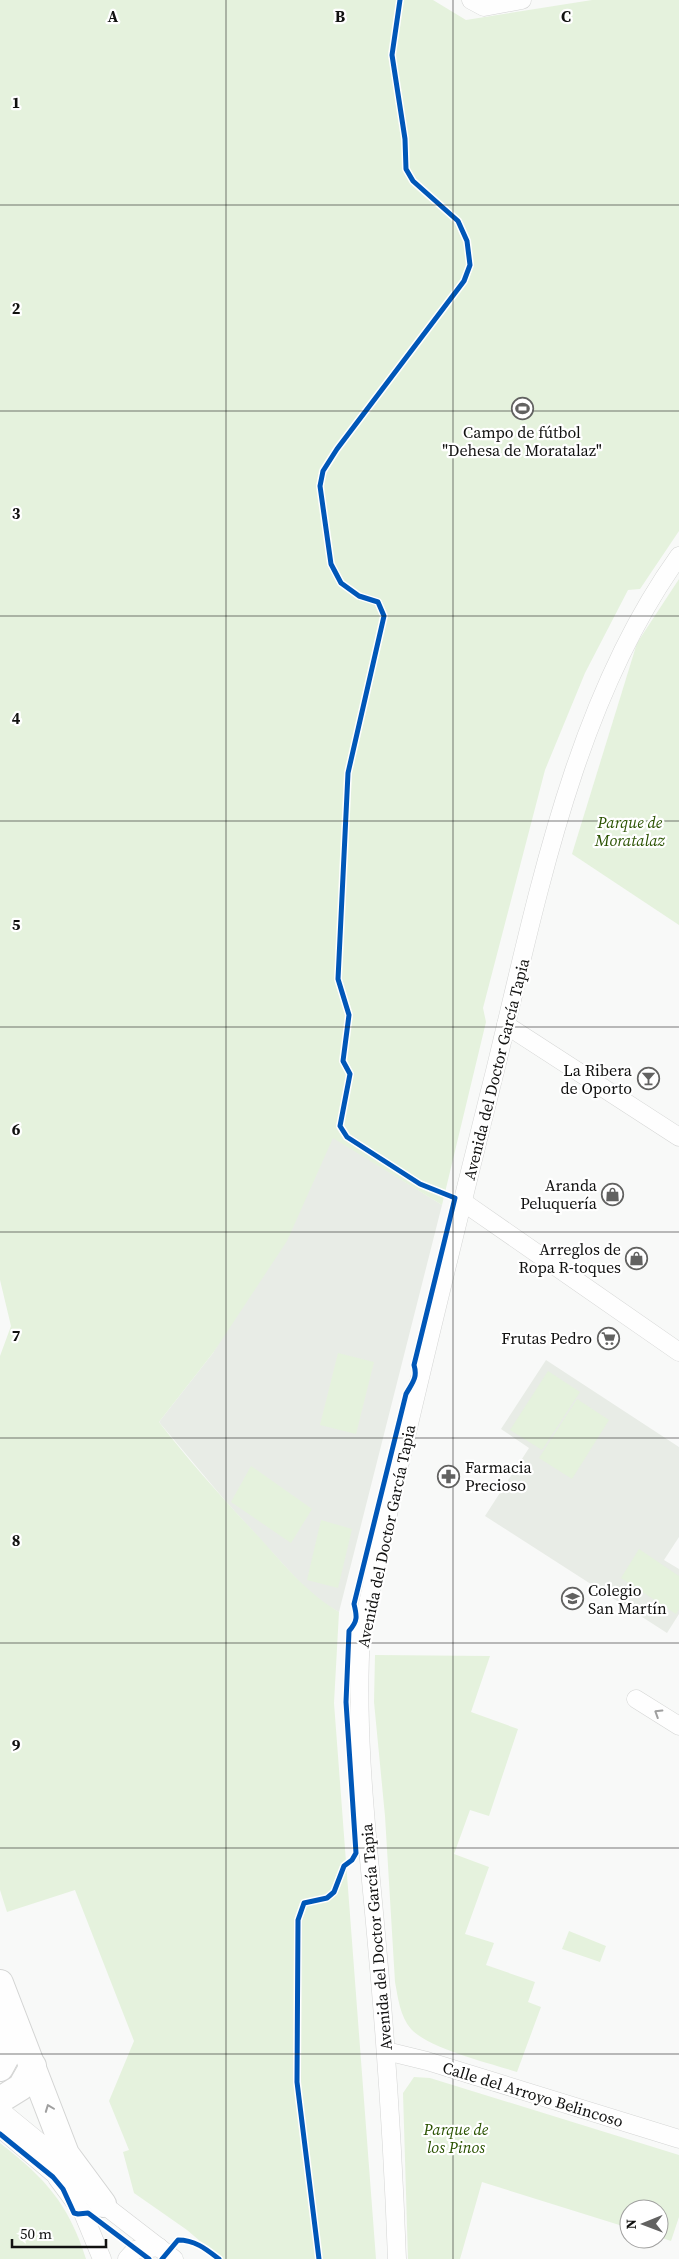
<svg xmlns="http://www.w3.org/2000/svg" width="679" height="2259" viewBox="0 0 679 2259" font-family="'Source Serif 4',serif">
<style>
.built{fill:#e8ece6}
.green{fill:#e5f2dd}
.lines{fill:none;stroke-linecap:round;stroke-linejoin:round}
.minor-casing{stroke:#d4d5d4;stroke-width:19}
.highway-casing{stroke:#d4d5d4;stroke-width:28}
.minor{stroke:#fefefe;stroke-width:18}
.highway{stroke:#fefefe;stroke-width:26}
.cycleway-casing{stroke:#fff;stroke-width:8}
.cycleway{stroke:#0057b8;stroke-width:5}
.oneway{stroke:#9f9f9f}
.grid{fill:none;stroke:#111110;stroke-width:1;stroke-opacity:0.55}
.labels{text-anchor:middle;stroke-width:4.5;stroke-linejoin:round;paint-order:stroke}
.poi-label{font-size:16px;fill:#111110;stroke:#fff;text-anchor:end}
.park-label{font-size:16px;font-style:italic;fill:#2a5200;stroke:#fff}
.street-label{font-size:16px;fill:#111110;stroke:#fff}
.grid-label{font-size:16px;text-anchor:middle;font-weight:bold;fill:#111110;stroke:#fff;stroke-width:4.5;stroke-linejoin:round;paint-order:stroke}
</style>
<rect width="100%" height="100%" fill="#f8f9f8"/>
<g class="built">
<path d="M 333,1137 L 442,1205 L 339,1612 L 321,1602 L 303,1586 L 228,1504 L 159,1422 L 213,1353 Z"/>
<path d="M 546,1360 L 679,1447 L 679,1537 L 664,1560 L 679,1569 L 679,1614 L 667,1633 L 485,1516 L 529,1448 L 501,1429 Z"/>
</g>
<g class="green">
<path d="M 0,0 L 433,0 L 466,20 L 592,0 L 679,0 L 679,531 L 640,589 L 628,590 L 585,673 L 545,770 L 483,1008 L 486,1022 L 442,1205 L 333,1138 L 287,1241 L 213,1353 L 159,1422 C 190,1462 224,1500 259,1537 C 284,1565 307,1593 339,1612 L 334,1703 L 376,2259 L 221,2259 L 187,2230 L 134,2193 L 123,2152 L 129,2150 L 109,2101 L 134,2041 L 75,1890 L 7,1912 L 0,1890 L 0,1356 L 11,1326 L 0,1280 Z"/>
<path d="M 679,579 L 679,925 L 572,854 L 637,643 Z"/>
<path d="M 338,1353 L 374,1362 L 356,1434 L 320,1425 Z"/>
<path d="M 548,1371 L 580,1392 L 542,1450 L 510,1430 Z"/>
<path d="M 577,1399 L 609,1420 L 572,1479 L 539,1458 Z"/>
<path d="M 251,1466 L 312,1509 L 291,1543 L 231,1502 Z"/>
<path d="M 321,1520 L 352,1529 L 338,1588 L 307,1580 Z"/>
<path d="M 639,1549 L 679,1576 L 679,1609 L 676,1614 L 621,1578 Z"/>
<path d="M 375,1655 L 490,1656 L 471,1712 L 518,1729 L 489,1816 L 470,1810 L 454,1854 L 489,1867 L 465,1934 L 494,1943 L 486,1965 L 535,1982 L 528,2002 L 541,2007 L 517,2072 C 490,2063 429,2049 411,2029 C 400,2016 398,1998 395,1982 L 385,1816 L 374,1702 Z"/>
<path d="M 569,1931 L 606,1946 L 600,1962 L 562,1949 Z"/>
<path d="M 414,2077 L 430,2078 L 679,2155 L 679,2217 L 671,2241 L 659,2237 L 659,2209 L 629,2209 L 629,2228 L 482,2182 L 460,2259 L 408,2259 L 403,2093 Z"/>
<path d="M 0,2143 C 45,2178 68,2203 86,2259 L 0,2259 Z"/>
</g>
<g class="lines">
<defs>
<g id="minor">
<path d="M 471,0 L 484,7 L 522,0"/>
<path d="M 506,1025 L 679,1137"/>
<path d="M 463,1202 L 679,1352"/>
<path d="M 636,1699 L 679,1726"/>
<path d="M 386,2051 L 427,2061 L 679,2139"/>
<path d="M 0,2110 L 60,2159 L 67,2167"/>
<path d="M 0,2128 L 53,2173 L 86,2191 L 174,2259"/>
<path d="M 57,2178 L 83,2213 L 102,2259"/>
<path d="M 127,2259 L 135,2250 L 159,2247"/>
<path d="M 397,2259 C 393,2150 386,2042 376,1934 C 367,1835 355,1734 361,1635 C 402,1446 448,1259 495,1071 C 537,899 574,702 679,556"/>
</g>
<g id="highway">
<path d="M 0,1983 L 66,2154 L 103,2204"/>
<path d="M 0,2068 L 12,2046 L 7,2020"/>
<path d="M 0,2100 L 21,2087 L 33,2066"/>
</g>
</defs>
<use href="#minor" class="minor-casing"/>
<use href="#highway" class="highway-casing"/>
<use href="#minor" class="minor"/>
<use href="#highway" class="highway"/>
<defs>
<g id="cycleway">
<path d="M 0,2134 L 53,2177 L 63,2189 L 74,2213 L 78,2214 L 88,2213 L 149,2259"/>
<path d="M 162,2259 L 178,2240 C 195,2240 206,2249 219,2259"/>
<path d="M 319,2259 L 297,2082 L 298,1920 L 304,1903 L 327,1898 L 334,1892 L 344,1866 L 352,1860 L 356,1853 L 346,1702 L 349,1631 C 358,1621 357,1616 354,1604 L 406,1394 C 412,1383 418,1378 414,1365 L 455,1198 L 420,1184 L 347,1137 L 340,1126 L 350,1074 L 343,1061 L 349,1015 L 338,979 L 348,773 L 384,616 L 378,602 L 359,596 L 341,583 L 331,564 L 320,486 L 323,471 L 337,449 L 464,281 L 470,265 L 467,241 L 458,221 L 413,181 L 406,169 L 405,139 L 392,55 L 400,0"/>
</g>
</defs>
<use href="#cycleway" class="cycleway-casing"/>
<use href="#cycleway" class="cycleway"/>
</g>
<defs><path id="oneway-chevron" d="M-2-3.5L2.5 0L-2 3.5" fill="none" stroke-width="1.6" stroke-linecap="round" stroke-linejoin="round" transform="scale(1.25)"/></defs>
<g class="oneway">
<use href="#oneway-chevron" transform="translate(658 1713) rotate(-148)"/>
<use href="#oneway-chevron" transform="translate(49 2108) rotate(-111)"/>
</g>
<path class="grid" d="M 226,0 L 226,2259M 453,0 L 453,2259M 0,205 L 679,205M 0,411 L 679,411M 0,616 L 679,616M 0,821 L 679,821M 0,1027 L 679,1027M 0,1232 L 679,1232M 0,1438 L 679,1438M 0,1643 L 679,1643M 0,1848 L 679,1848M 0,2054 L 679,2054"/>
<defs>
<symbol id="stadium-ring" viewBox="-11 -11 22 22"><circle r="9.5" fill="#fff" stroke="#626261" stroke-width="1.5"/><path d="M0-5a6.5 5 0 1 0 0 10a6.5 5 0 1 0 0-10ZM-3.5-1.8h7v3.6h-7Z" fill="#626261"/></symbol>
<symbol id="bar-ring" viewBox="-11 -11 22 22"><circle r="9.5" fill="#fff" stroke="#626261" stroke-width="1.5"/><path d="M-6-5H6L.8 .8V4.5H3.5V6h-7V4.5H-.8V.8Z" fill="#626261"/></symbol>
<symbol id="shop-ring" viewBox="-11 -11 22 22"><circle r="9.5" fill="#fff" stroke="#626261" stroke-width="1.5"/><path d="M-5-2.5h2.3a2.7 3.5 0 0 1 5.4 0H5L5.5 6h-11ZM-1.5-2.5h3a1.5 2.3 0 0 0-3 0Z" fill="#626261"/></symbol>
<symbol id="supermarket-ring" viewBox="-11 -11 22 22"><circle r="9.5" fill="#fff" stroke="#626261" stroke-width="1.5"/><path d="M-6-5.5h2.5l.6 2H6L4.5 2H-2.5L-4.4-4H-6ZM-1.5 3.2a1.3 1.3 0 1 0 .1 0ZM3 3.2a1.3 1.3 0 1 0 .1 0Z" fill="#626261"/></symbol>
<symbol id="pharmacy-ring" viewBox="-11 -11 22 22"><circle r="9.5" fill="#fff" stroke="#626261" stroke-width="1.5"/><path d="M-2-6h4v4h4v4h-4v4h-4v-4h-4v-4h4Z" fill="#626261"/></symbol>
<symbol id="school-ring" viewBox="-11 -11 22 22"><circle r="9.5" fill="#fff" stroke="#626261" stroke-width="1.5"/><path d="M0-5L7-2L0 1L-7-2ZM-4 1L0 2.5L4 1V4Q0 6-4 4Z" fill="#626261"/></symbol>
</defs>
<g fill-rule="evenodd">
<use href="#stadium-ring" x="510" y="396" width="25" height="25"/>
<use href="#bar-ring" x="636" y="1066" width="25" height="25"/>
<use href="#shop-ring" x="600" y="1182" width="25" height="25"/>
<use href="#shop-ring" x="624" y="1246" width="25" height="25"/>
<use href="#supermarket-ring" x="596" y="1326" width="25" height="25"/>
<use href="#pharmacy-ring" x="436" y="1464" width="25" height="25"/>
<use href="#school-ring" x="560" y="1586" width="25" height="25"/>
</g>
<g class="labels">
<g class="poi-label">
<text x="522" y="438" text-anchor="middle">Campo de fútbol<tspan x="522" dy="18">"Dehesa de Moratalaz"</tspan></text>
<text x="632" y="1076">La Ribera<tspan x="632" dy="18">de Oporto</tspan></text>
<text x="597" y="1191">Aranda<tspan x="597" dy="18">Peluquería</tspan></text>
<text x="621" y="1255">Arreglos de<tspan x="621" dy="18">Ropa R-toques</tspan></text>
<text x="592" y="1344">Frutas Pedro</text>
<text x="465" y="1473" text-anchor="start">Farmacia<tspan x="465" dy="18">Precioso</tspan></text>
<text x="588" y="1596" text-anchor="start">Colegio<tspan x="588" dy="18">San Martín</tspan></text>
</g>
<g class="park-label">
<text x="630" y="828">Parque de<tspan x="630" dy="18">Moratalaz</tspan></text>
<text x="456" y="2135">Parque de<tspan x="456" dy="18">los Pinos</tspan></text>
</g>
<g class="street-label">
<text transform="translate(496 1069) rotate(-76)" y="6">Avenida del Doctor García Tapia</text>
<text transform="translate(386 1536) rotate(-78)" y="6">Avenida del Doctor García Tapia</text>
<text transform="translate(376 1937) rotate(-95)" y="6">Avenida del Doctor García Tapia</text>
<text transform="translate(533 2094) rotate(17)" y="6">Calle del Arroyo Belincoso</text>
</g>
</g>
<g class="grid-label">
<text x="113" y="22">A</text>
<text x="340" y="22">B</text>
<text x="566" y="22">C</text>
<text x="16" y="108">1</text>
<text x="16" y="314">2</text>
<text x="16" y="519">3</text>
<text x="16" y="724">4</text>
<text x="16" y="930">5</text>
<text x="16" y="1135">6</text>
<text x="16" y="1341">7</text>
<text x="16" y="1546">8</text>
<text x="16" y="1751">9</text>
</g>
<g transform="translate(644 2224) rotate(269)"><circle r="24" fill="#ffffff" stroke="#a0a09f"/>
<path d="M0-4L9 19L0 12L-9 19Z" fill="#626261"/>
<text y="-8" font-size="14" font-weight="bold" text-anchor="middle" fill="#111110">N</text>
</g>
<path d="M12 2239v8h94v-8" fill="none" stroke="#111110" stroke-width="2.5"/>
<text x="20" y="2239" font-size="15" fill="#111110" stroke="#ffffff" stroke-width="4" paint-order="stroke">50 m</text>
</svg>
